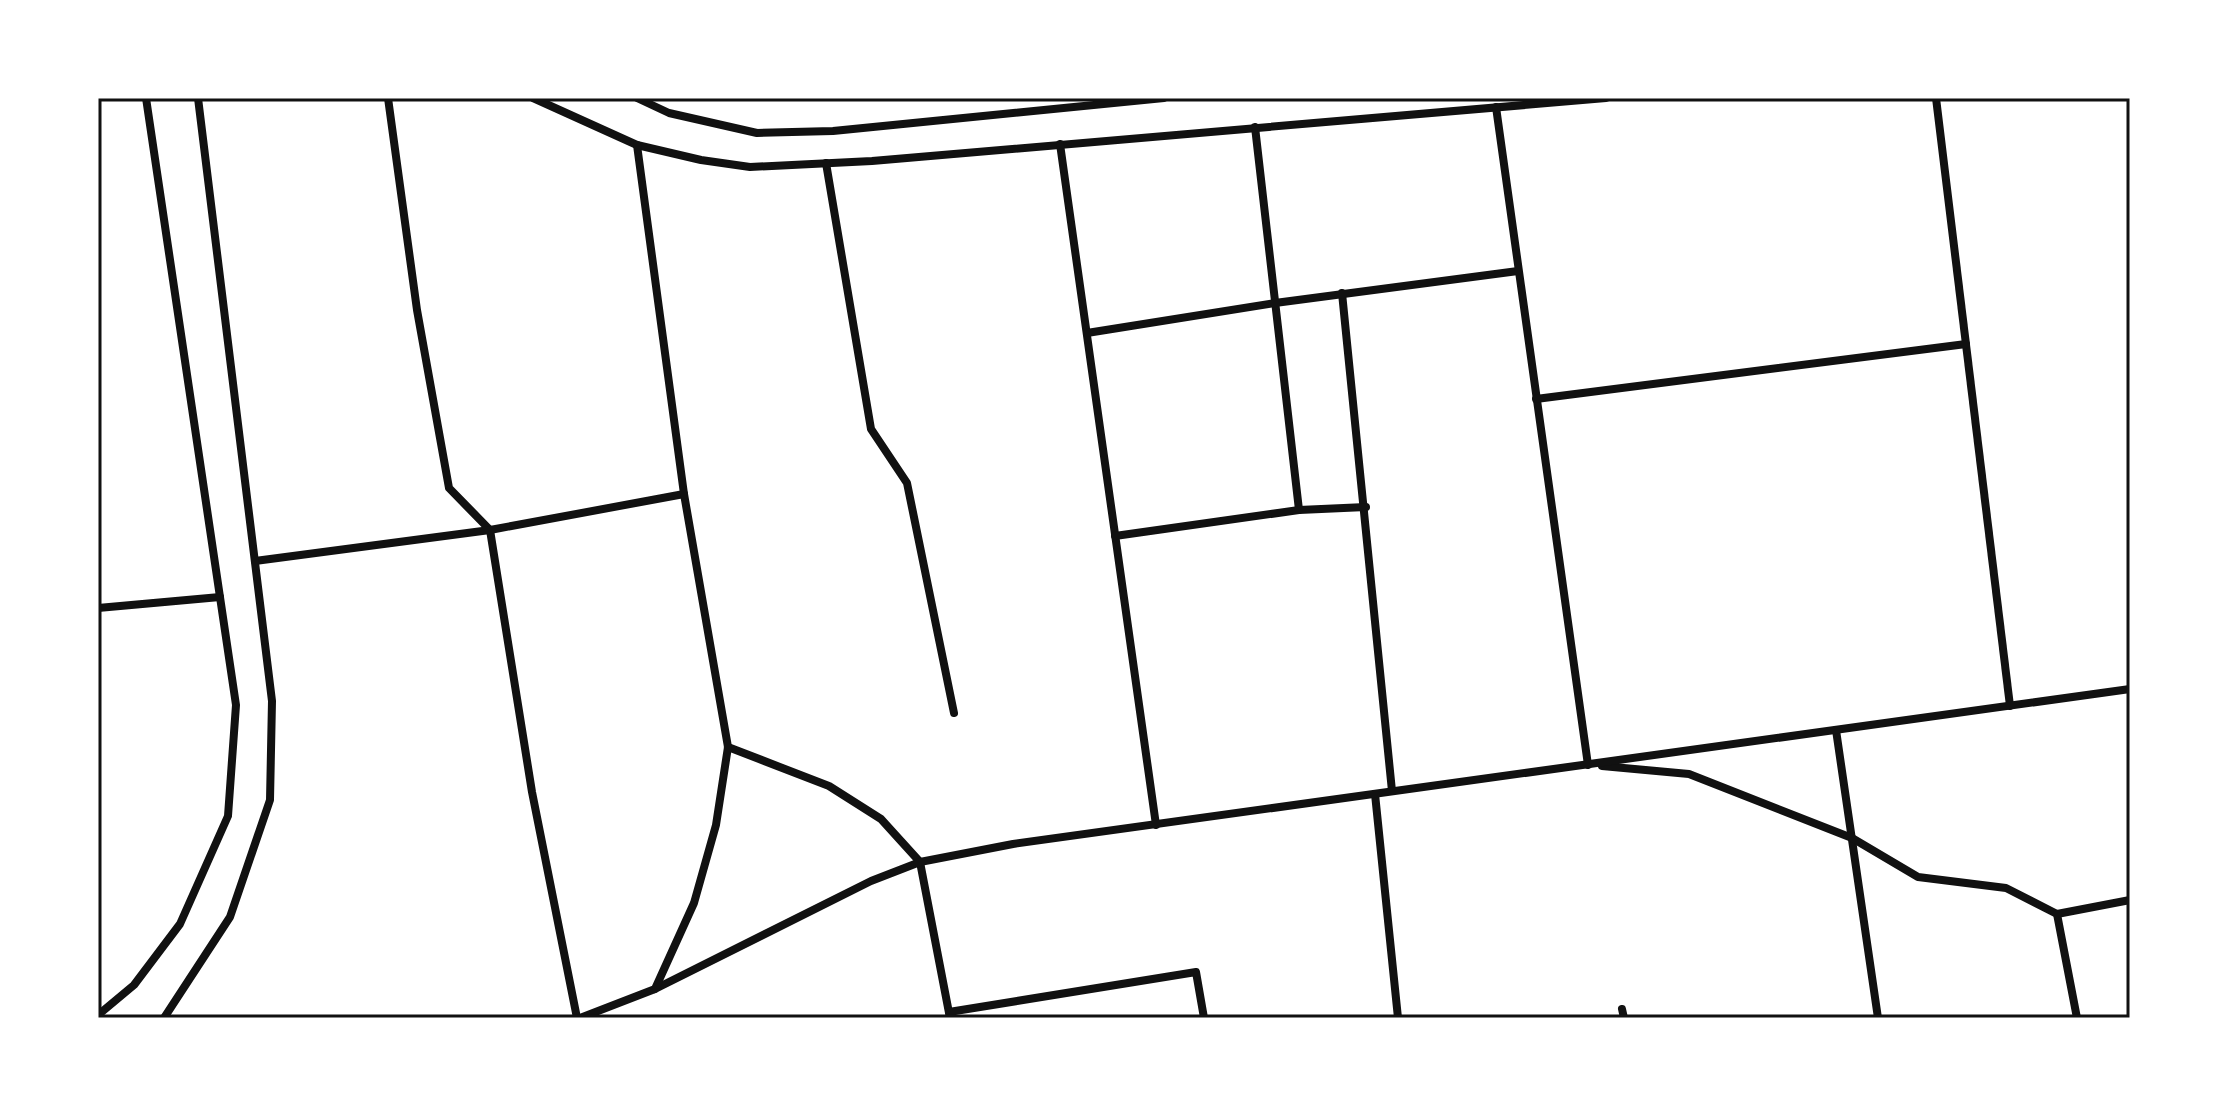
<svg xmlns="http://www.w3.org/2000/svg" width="2228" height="1116" viewBox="0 0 2228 1116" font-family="'Roboto Condensed',sans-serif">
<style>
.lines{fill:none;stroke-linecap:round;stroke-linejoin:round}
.minor{stroke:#111;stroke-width:8}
.neatline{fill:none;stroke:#111;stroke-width:3}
</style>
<rect width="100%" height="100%" fill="#fff"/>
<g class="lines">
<g class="minor">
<path d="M 388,98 L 417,310 L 449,488 L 490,530 L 532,792 L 577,1018"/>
<path d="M 533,98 L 637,145 L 701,160 L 750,167 L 872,161 L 1606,98"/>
<path d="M 637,98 L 669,113 L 757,133 L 833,131 L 1164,98"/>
<path d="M 1936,98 L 2010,706"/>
<path d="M 1496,107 L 1588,765"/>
<path d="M 1255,127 L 1299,510"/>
<path d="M 1060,144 L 1156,825"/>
<path d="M 826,163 L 871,429 L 907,483 L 954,713"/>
<path d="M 1342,293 L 1392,791"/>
<path d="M 1087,333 L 1275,303 L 1518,271"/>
<path d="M 1536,399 L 1966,344"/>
<path d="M 1115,536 L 1299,510 L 1366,507"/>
<path d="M 255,561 L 490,530 L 684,494"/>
<path d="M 98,608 L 220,597"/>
<path d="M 1836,730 L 1878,1018"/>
<path d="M 728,747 L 829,786 L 881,819 L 920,862 L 950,1018"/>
<path d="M 1602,766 L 1689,774 L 1852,838 L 1918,877 L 2006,888 L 2057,914 L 2077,1018"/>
<path d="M 1375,794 L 1398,1018"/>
<path d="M 2057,914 L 2130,900"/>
<path d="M 655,989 L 871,881 L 920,862 L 1013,844 L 2130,689"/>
<path d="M 1622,1009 L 1624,1018"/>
<path d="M 949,1012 L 1196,972 L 1204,1018"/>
<path d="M 98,1015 L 134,985 L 180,924 L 228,816 L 236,705 L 146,98"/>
<path d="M 164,1018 L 230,917 L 270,800 L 272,701 L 198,98"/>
<path d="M 580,1018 L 655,989 L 694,903 L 716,825 L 728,747 L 684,494 L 637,145"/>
</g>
</g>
<rect width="2228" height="1116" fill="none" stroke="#ffffff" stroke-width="200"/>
<rect x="100" y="100" width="2028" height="916" class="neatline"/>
</svg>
